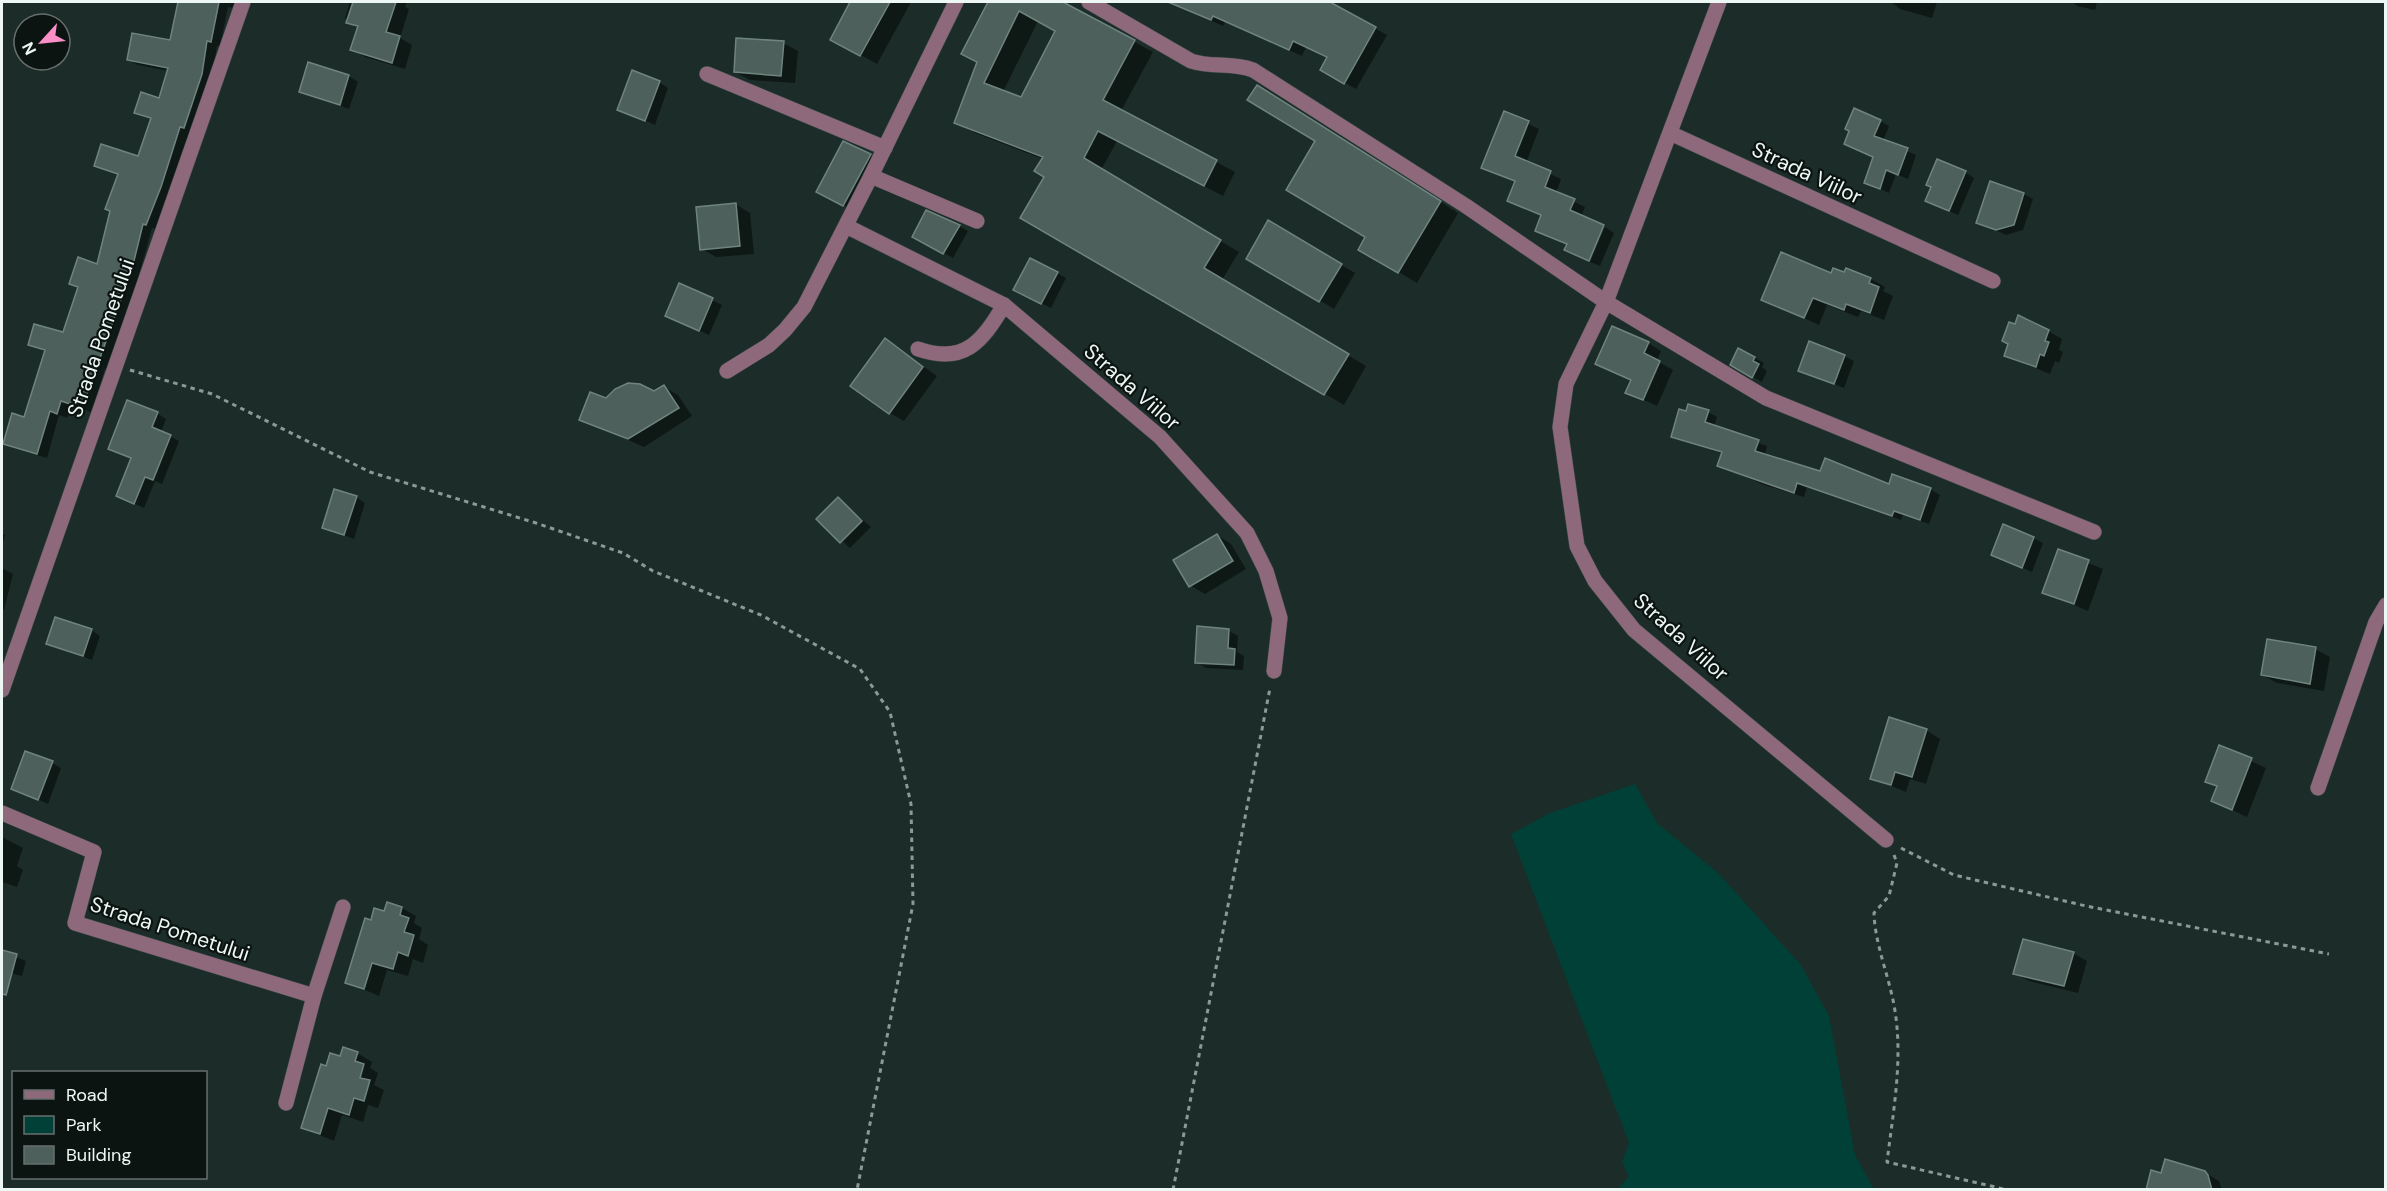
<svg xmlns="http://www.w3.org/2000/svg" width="2387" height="1191" viewBox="0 0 2387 1191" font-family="'DM Sans',sans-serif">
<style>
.green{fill:#004036}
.shadow{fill:#0007;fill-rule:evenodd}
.building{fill:#4d605b;stroke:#70847f;stroke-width:1.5;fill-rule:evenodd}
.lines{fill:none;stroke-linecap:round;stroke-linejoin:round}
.minor-casing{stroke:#394946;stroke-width:16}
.path{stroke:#8c9996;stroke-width:3;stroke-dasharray:4.5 4.5;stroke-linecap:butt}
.minor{stroke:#8d697b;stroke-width:15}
.labels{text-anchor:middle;stroke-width:4.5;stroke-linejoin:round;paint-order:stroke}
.street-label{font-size:21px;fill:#edf8f5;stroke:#0c1412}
</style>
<rect width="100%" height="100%" fill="#1c2d29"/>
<path class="green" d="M 1635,784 L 1657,823 L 1718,873 L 1801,965 L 1829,1016 L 1855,1155 L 1874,1189 L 1618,1189 L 1629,1176 L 1622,1162 L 1629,1143 L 1511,834 L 1550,813 Z"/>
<g class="shadow">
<path d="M 179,2 L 235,2 L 234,8 L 228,7 L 220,46 L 217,46 L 211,80 L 193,132 L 190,131 L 170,193 L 155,229 L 152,228 L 130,307 L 107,370 L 105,369 L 91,412 L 71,405 L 67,418 L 59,415 L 47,458 L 14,448 L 5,443 L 25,418 L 46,352 L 29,344 L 64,334 L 80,288 L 71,283 L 98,266 L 119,175 L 96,165 L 139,158 L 152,119 L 136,112 L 160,100 L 169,71 L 138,65 L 129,60 L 171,41 Z"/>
<path d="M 350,2 L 407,2 L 405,7 L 409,9 L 400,38 L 412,45 L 405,69 L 365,57 L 352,49 L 359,26 L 345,18 Z"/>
<path d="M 852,2 L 911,2 L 877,64 L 832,39 Z"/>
<path d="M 991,2 L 1060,2 L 1153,52 L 1121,111 L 1235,172 L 1223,196 L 1117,141 L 1101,170 L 1239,252 L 1222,280 L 1366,366 L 1344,405 L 1022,217 L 1046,177 L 1043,159 L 975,133 L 956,122 L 979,62 L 963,54 ZM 1038,21 L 1056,31 L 1021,99 L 1003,92 Z"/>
<path d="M 1183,2 L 1327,2 L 1387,35 L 1356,89 L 1322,70 L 1329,57 L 1306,47 L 1302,56 L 1225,22 L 1223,26 L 1193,13 L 1181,6 Z"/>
<path d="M 1891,2 L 1937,2 L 1932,18 L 1900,9 Z"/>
<path d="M 2073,2 L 2097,2 L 2095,10 L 2077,6 Z"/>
<path d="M 783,43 L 798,51 L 795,83 L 750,80 L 735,72 Z"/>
<path d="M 349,76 L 358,82 L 349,109 L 300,91 Z"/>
<path d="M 659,82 L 668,88 L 655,125 L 619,109 Z"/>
<path d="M 1275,97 L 1458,213 L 1417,283 L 1360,249 L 1367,237 L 1318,140 Z"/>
<path d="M 1505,113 L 1539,129 L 1526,163 L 1561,179 L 1556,193 L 1585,207 L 1581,217 L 1602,226 L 1587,260 L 1566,249 L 1568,245 L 1537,230 L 1542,216 L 1509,201 L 1516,182 L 1483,167 Z"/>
<path d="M 1880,121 L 1889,126 L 1883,141 L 1916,155 L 1908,179 L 1896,174 L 1889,193 L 1866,182 L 1875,157 L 1845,144 Z"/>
<path d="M 870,156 L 884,164 L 858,213 L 818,191 Z"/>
<path d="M 1965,172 L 1974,178 L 1958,215 L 1936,205 L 1932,187 Z"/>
<path d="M 2024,194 L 2033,199 L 2023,230 L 2006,235 L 1978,222 Z"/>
<path d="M 735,204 L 750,213 L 754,254 L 716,257 L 702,249 Z"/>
<path d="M 1269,222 L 1355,273 L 1334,309 L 1248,258 Z"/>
<path d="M 959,226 L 968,231 L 953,258 L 914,236 Z"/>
<path d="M 1605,227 L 1614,233 L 1600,266 L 1590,262 Z"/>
<path d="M 1847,270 L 1871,279 L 1885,287 L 1883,291 L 1893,296 L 1884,320 L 1861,311 L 1858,317 L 1827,305 L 1819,325 L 1763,299 L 1832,275 L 1845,274 Z"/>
<path d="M 1057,273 L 1066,278 L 1051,308 L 1025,295 Z"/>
<path d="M 680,285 L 722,305 L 709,335 L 676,320 Z"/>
<path d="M 2048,331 L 2062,339 L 2059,350 L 2063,352 L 2059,363 L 2055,361 L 2050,374 L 2005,355 L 2010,344 Z"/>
<path d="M 885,340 L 937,376 L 904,421 L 890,413 Z"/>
<path d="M 1648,343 L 1661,351 L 1657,361 L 1673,370 L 1657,406 L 1627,392 L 1632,381 L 1597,363 Z"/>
<path d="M 1844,356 L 1854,361 L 1844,388 L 1800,370 Z"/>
<path d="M 1755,358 L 1764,363 L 1762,367 L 1767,371 L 1762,382 L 1732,365 Z"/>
<path d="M 664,387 L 678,395 L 692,416 L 644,447 L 581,419 L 607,400 L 654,393 Z"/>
<path d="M 1708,412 L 1717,417 L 1714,427 L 1767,446 L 1765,455 L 1821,473 L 1889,486 L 1930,489 L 1940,495 L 1929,524 L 1903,515 L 1901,520 L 1807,487 L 1804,497 L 1764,485 L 1719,465 L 1723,454 L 1673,436 Z"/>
<path d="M 157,413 L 166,419 L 161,432 L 179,441 L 162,484 L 155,481 L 144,508 L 117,496 L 132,459 L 110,448 Z"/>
<path d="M 356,497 L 365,503 L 354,539 L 324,527 Z"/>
<path d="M 838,499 L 871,527 L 850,548 L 818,519 Z"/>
<path d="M 2,533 L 5,535 L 2,545 Z"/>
<path d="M 1217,535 L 1231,544 L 1246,569 L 1205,594 L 1191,586 Z"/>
<path d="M 2033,538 L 2043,543 L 2032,572 L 1993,555 Z"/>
<path d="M 2059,551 L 2103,569 L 2088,611 L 2044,592 Z"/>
<path d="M 2,568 L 13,574 L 4,610 L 2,609 Z"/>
<path d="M 91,630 L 100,636 L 92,660 L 48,643 Z"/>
<path d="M 1229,631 L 1238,636 L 1237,652 L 1244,656 L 1243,670 L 1206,668 L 1197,662 Z"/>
<path d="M 2315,649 L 2330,657 L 2324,691 L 2277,683 L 2262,675 Z"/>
<path d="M 1926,730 L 1940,739 L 1926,784 L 1910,779 L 1906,792 L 1872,778 Z"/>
<path d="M 2220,747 L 2266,768 L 2247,817 L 2213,801 L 2218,788 L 2207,781 Z"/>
<path d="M 52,763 L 61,768 L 48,804 L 13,788 Z"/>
<path d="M 2,837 L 23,848 L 17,866 L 23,870 L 17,887 L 2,882 Z"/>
<path d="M 402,908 L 416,916 L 414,923 L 422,928 L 419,939 L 428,945 L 423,963 L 413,959 L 408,976 L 387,970 L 379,996 L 347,982 L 372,922 L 385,913 Z"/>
<path d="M 2,952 L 26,961 L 22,976 L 2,971 Z"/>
<path d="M 2073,953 L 2087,961 L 2078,993 L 2029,981 L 2015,973 Z"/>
<path d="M 357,1053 L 372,1062 L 370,1068 L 378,1073 L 374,1085 L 384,1090 L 378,1108 L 368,1105 L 363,1122 L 342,1115 L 334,1141 L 302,1128 L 341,1058 Z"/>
<path d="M 2204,1172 L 2219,1181 L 2222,1190 L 2147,1190 L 2162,1175 Z"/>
</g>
<g class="building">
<path d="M 178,2 L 219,2 L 211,42 L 207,41 L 202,74 L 184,128 L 180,127 L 161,187 L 146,225 L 143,224 L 132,269 L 82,408 L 61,401 L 57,414 L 50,411 L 37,454 L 3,444 L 12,413 L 24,417 L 45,350 L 28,345 L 34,324 L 63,332 L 78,287 L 69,284 L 78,257 L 97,264 L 110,211 L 105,209 L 118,174 L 94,166 L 101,144 L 138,156 L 151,118 L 134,113 L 141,92 L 159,98 L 168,68 L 127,60 L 132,33 L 170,40 Z"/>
<path d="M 353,2 L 396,2 L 386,32 L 400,36 L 392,63 L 350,50 L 358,26 L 346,23 Z"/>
<path d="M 850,2 L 890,2 L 860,56 L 830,40 Z"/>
<path d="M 988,2 L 1063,2 L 1135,40 L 1103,100 L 1217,160 L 1204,186 L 1098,131 L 1084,158 L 1221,240 L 1204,268 L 1349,354 L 1324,395 L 1020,218 L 1044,177 L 1034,171 L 1043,157 L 954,123 L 977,62 L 961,54 ZM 1019,11 L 1055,31 L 1021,97 L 984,83 Z"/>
<path d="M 1168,2 L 1330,2 L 1376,27 L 1344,84 L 1320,70 L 1327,57 L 1293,41 L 1289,50 L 1213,16 L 1211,20 Z"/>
<path d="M 736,38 L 784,41 L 781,76 L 734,72 Z"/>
<path d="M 308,62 L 349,75 L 340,105 L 299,92 Z"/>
<path d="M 632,70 L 660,81 L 645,121 L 617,110 Z"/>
<path d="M 1257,85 L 1441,201 L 1398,273 L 1358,250 L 1365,237 L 1286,190 L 1315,141 L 1247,100 Z"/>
<path d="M 1854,108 L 1881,120 L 1874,136 L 1908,148 L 1898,175 L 1886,170 L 1880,189 L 1864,183 L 1873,157 L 1844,144 L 1849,131 L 1845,129 Z"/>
<path d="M 1504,111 L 1529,121 L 1515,156 L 1551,171 L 1545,187 L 1575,199 L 1570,210 L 1604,225 L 1589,261 L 1564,250 L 1567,244 L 1535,231 L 1541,215 L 1507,201 L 1515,181 L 1481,168 Z"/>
<path d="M 843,141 L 871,154 L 843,206 L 816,192 Z"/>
<path d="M 1937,159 L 1966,171 L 1949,211 L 1925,201 L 1931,187 L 1926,185 Z"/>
<path d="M 1990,181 L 2024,193 L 2014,225 L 1996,230 L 1976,223 Z"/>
<path d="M 736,203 L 740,246 L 700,250 L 696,207 Z"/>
<path d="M 926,210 L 960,225 L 943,254 L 912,237 Z"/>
<path d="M 1268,220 L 1342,264 L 1319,302 L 1246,259 Z"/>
<path d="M 1781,252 L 1831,273 L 1833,268 L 1844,272 L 1846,268 L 1871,278 L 1869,283 L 1879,287 L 1870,313 L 1846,304 L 1844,310 L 1813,298 L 1804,318 L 1761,300 Z"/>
<path d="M 1030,258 L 1058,272 L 1041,304 L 1013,290 Z"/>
<path d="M 679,283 L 713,298 L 699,331 L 665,316 Z"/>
<path d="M 2018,315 L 2049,330 L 2045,341 L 2049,342 L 2044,356 L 2040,354 L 2036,367 L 2004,356 L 2008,344 L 2002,341 L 2009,322 L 2015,324 Z"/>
<path d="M 1612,326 L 1649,342 L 1644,353 L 1660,361 L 1643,400 L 1625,393 L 1631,380 L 1595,364 Z"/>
<path d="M 885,338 L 923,367 L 889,414 L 850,386 Z"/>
<path d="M 1809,341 L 1845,355 L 1834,384 L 1798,371 Z"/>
<path d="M 1738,348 L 1755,357 L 1753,361 L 1759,364 L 1752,378 L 1730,365 Z"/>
<path d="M 628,383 L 640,384 L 654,391 L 664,385 L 679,408 L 628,439 L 579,420 L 590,392 L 606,398 L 615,389 Z"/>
<path d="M 127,400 L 158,412 L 152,427 L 171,435 L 153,480 L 145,477 L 134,504 L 116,496 L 131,458 L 108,449 Z"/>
<path d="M 1688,404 L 1709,410 L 1705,422 L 1759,440 L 1755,451 L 1820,471 L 1825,458 L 1889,484 L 1892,474 L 1931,488 L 1920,520 L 1894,511 L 1892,516 L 1797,483 L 1794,493 L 1717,466 L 1722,452 L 1671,437 L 1679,409 L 1686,411 Z"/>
<path d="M 334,489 L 357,496 L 344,535 L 322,528 Z"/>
<path d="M 838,497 L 862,521 L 840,543 L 816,519 Z"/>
<path d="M 2003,524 L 2034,537 L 2022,568 L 1991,555 Z"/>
<path d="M 1217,534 L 1233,561 L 1189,587 L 1173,560 Z"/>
<path d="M 2058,549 L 2089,560 L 2074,604 L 2042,593 Z"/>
<path d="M 55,617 L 92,629 L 83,656 L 46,644 Z"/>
<path d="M 1197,626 L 1229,629 L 1228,648 L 1235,649 L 1234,665 L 1195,663 Z"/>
<path d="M 2267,639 L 2316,647 L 2310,684 L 2261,675 Z"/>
<path d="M 1889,717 L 1927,729 L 1912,777 L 1895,772 L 1891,785 L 1870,779 Z"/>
<path d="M 2219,745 L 2252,758 L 2232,810 L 2211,801 L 2217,786 L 2205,782 Z"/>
<path d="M 25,751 L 53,761 L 38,800 L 11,789 Z"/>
<path d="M 387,902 L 402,907 L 400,915 L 409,918 L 404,932 L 414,935 L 408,956 L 398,952 L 393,969 L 372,963 L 364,989 L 345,983 L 365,918 L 371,920 L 374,908 L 384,911 Z"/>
<path d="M 2023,939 L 2074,952 L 2064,986 L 2013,974 Z"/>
<path d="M 2,950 L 17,954 L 6,995 L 2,994 Z"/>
<path d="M 343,1047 L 358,1052 L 355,1061 L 364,1064 L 360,1078 L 370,1080 L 364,1101 L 354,1098 L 349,1115 L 328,1108 L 320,1134 L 301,1128 L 321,1064 L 326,1066 L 330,1053 L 340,1056 Z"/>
<path d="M 2165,1159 L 2205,1171 L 2208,1175 L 2212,1190 L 2146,1190 L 2151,1170 L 2161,1173 Z"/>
</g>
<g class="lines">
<defs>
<g id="minor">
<path d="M 1089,2 L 1191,61 C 1212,68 1231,62 1253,70 L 1466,206 L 1606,302 L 1766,398 L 2094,532"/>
<path d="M 1719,2 L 1606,302 L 1566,384 L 1560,427 L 1577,546 L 1595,581 L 1634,630 L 1886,840"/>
<path d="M 707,74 L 885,148"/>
<path d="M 1670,133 L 1993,281"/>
<path d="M 871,176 L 977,221"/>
<path d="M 846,226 L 1004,305 L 1160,437 L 1247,533 L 1266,571 L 1280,618 L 1274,671"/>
<path d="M 918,349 C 964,365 982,342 1004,305"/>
<path d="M 727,371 L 769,345 L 785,330 L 804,307 L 871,176 L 956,2"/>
<path d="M 2,690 L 243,2"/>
<path d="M 2318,788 L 2376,622 L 2386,605"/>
<path d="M 2,813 L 94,852 L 75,923 L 314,996"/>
<path d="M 286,1103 L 314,996 L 343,907"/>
</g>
</defs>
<use href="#minor" class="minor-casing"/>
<g class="path">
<path d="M 130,370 L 212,394 L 370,472 L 536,523 L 623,553 L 653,571 L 761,615 L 860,669 L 890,712 L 911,804 L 913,904 L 857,1190"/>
<path d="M 1901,848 L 1954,875 L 2086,906 L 2329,954"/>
<path d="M 1894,855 L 1897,863 L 1889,896 L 1874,913 C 1875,946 1890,978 1895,1011 C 1903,1061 1893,1113 1887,1162 L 2008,1190"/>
<path d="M 1173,1190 L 1270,688"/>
</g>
<use href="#minor" class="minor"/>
</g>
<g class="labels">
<g class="street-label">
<text transform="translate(1807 173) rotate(25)" y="7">Strada Viilor</text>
<text transform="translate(101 338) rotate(-71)" y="7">Strada Pometului</text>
<text transform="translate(1132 387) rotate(41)" y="7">Strada Viilor</text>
<text transform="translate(1681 637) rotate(42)" y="7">Strada Viilor</text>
<text transform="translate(170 929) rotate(18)" y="7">Strada Pometului</text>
</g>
</g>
<rect width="2387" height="1191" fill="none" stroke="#edf8f5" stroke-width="6"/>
<rect x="12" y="1071" width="195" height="108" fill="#0c1412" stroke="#666f6d" stroke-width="1.5"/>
<rect x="24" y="1090" width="30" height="9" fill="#8d697b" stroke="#666f6d" stroke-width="1.5"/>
<text x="66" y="1101" font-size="18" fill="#edf8f5">Road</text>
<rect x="24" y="1116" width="30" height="18" fill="#004036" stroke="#666f6d" stroke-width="1.5"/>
<text x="66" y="1131" font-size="18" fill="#edf8f5">Park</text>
<rect x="24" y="1146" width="30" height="18" fill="#4d605b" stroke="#666f6d" stroke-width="1.5"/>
<text x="66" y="1161" font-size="18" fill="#edf8f5">Building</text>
<g transform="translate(42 42) rotate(243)"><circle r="28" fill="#0c1412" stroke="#666f6d" stroke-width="1.5"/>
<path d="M0-4.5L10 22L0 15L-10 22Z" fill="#fa8fc7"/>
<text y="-9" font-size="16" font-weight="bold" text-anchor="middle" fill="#edf8f5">N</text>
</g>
</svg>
